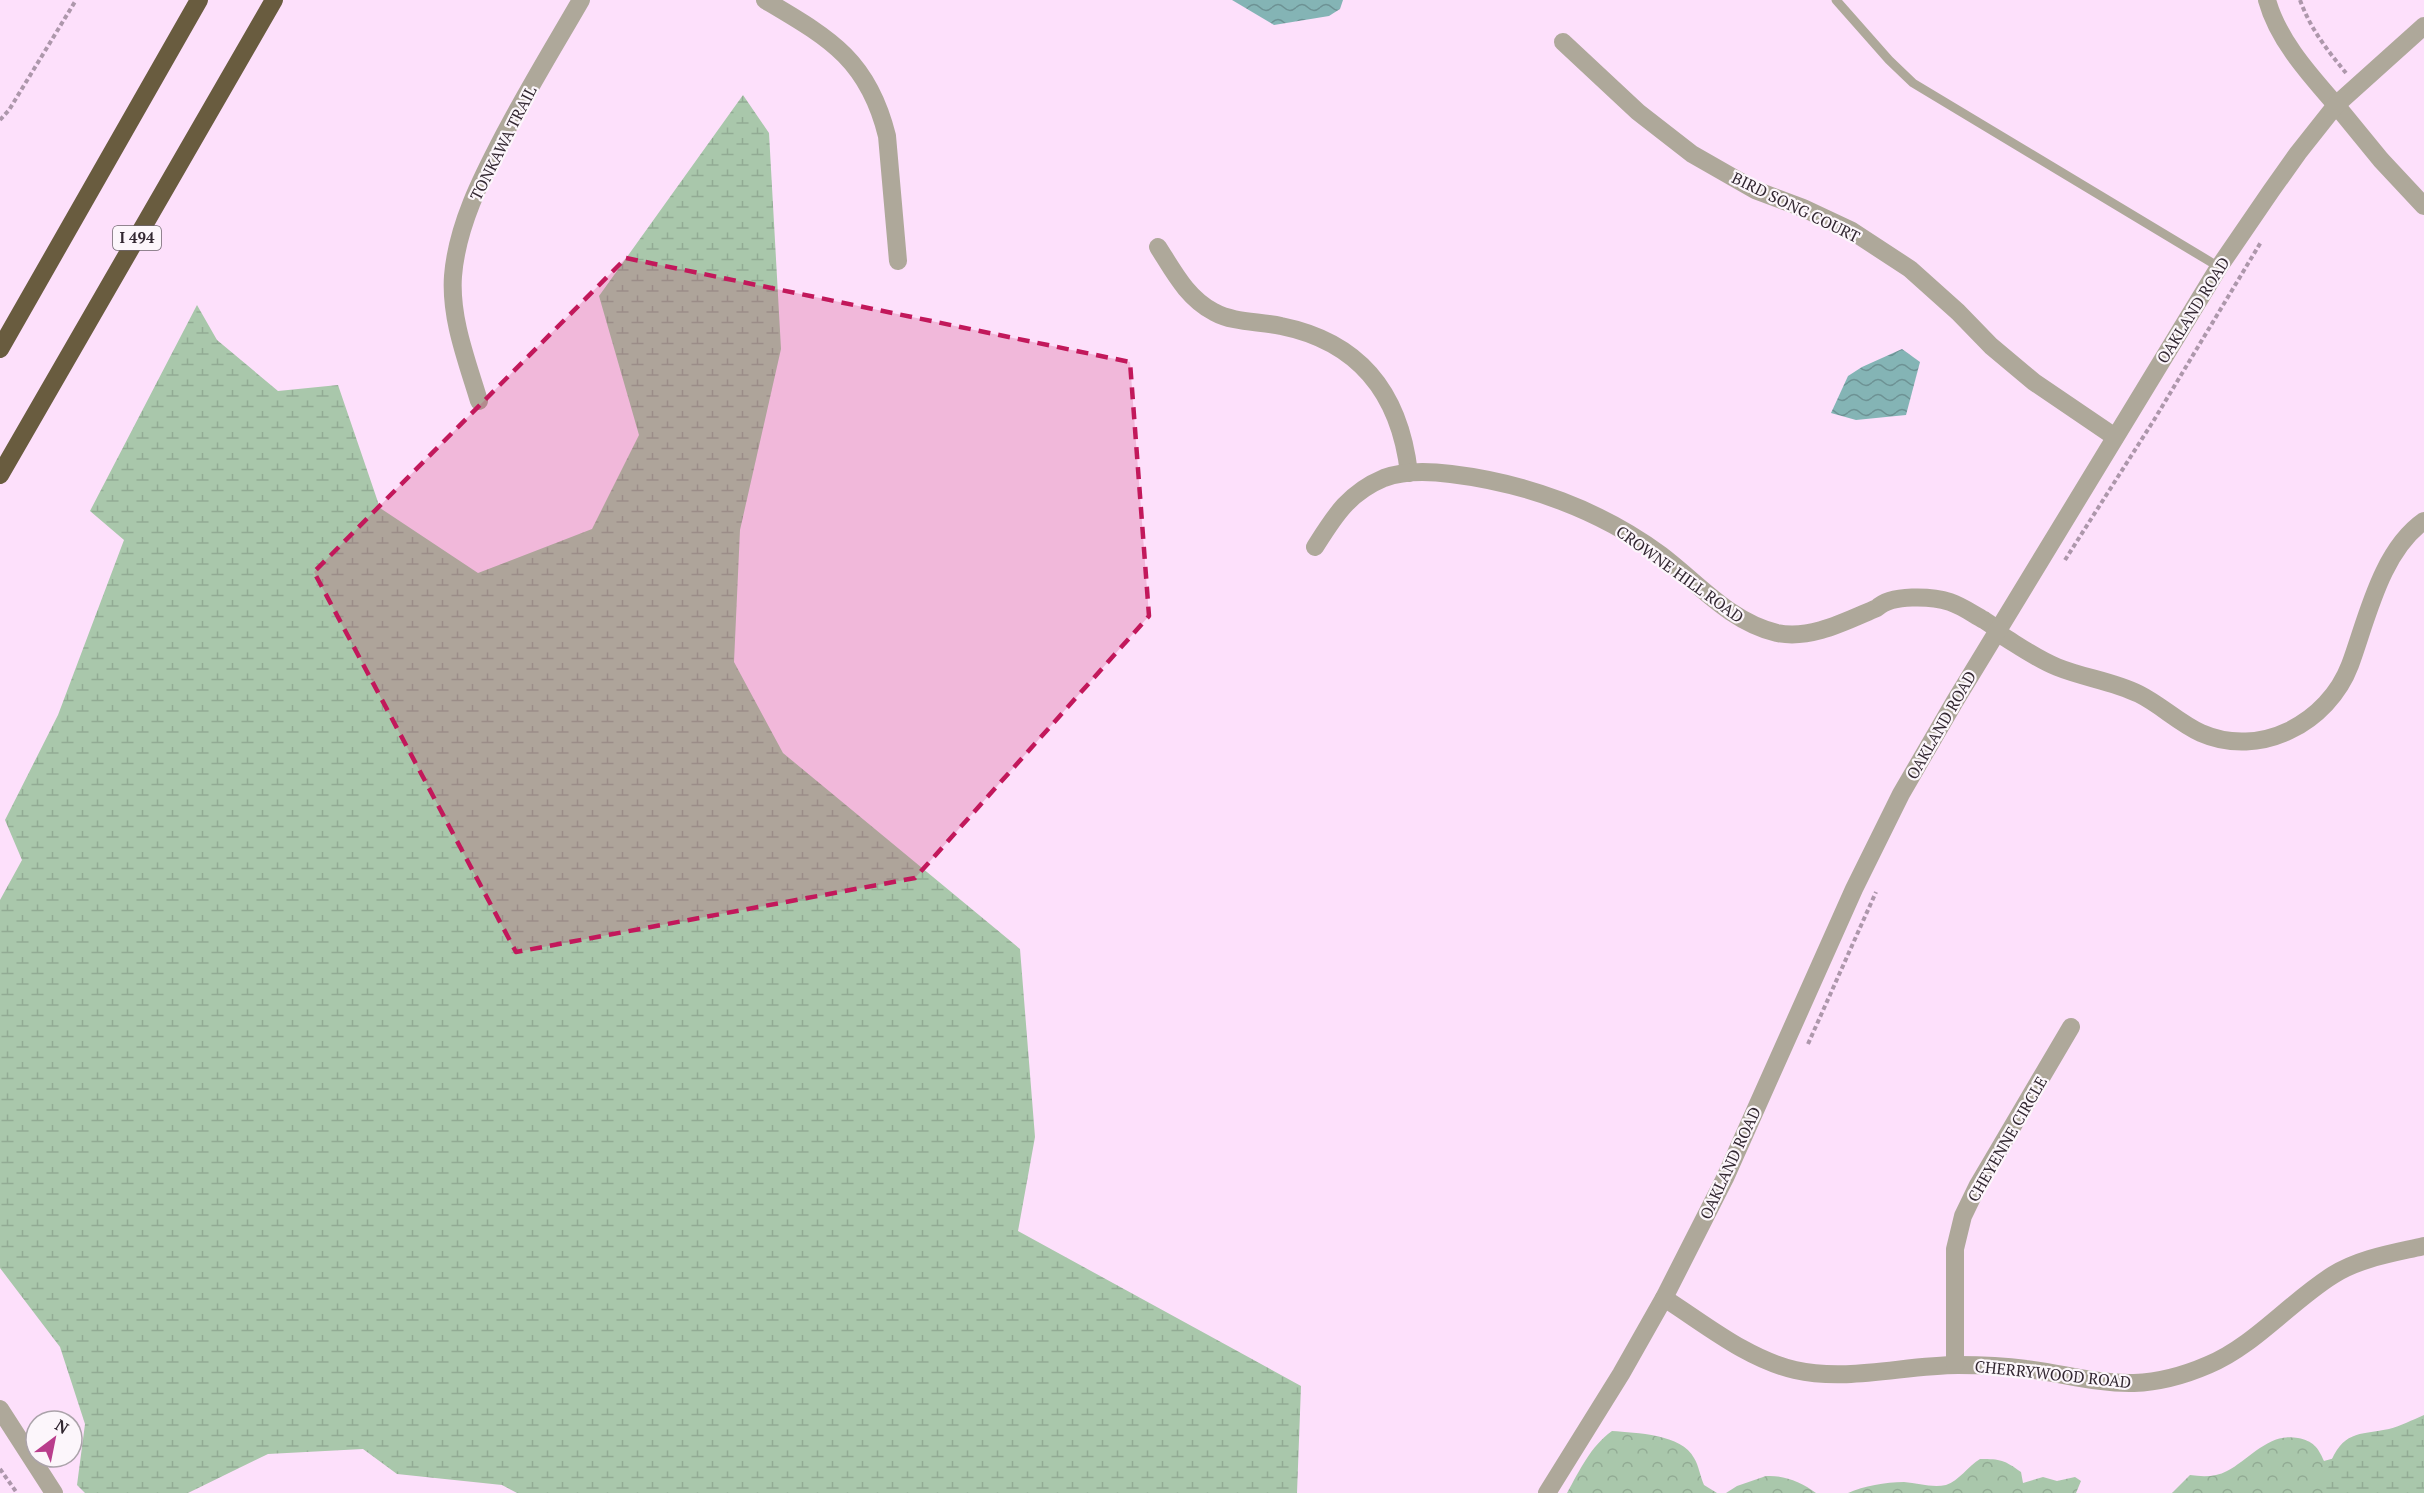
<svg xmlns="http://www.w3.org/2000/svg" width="2424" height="1493" viewBox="0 0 2424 1493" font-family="'PT Serif',serif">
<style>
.forest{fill:url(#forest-crowns)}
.wetland{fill:url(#wetland-marsh)}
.water{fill:url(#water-waves)}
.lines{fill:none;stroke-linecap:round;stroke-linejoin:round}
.path{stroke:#ad97ab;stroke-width:4;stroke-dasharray:4.5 3;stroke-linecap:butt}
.service{stroke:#aea89a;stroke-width:9}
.minor{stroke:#aea89a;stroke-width:18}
.tertiary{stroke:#aea89a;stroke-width:18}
.motorway{stroke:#695c3f;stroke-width:18}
.marked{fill:#c2185b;fill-opacity:0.2;stroke:#c2185b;stroke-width:4.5;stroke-dasharray:12 8;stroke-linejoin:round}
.labels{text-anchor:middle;stroke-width:4.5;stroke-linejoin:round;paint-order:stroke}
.shield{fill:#fcf6fb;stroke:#6f656e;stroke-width:1.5}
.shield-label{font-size:15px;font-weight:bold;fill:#322731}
.street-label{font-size:16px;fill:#322731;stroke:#fcf6fb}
</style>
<defs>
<pattern id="forest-crowns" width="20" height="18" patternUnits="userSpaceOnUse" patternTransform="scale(1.5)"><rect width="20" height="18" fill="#a9c7ab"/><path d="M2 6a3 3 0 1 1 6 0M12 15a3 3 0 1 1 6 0" fill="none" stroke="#92ab94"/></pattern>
<pattern id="wetland-marsh" width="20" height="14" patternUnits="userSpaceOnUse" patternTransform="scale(1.5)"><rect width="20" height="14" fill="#a9c7ab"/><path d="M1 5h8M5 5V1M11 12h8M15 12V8" fill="none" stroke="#92ab94"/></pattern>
<pattern id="water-waves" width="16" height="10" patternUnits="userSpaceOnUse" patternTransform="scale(1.5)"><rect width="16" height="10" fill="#84b4b5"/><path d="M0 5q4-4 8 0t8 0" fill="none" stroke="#6d9294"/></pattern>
</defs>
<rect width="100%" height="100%" fill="#fde0fb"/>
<g class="forest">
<path d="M 1612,1431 C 1636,1433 1682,1434 1694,1458 C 1699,1466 1700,1476 1704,1485 L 1717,1493 L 1567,1493 C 1580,1470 1590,1447 1612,1431 Z"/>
<path d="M 2424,1433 L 2424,1493 L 2172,1493 L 2190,1475 C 2203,1477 2216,1477 2227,1471 C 2250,1459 2269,1432 2298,1438 C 2313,1441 2318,1447 2324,1461 Z"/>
<path d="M 1980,1459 C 2001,1459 2004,1460 2021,1472 L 2023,1483 L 2043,1477 L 2057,1481 L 2075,1477 L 2081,1481 L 2076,1493 L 1848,1493 C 1864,1486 1885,1482 1904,1482 C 1918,1483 1932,1488 1946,1485 C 1959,1481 1968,1466 1980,1459 Z"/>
<path d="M 1766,1476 C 1784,1475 1801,1482 1816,1493 L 1726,1493 L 1737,1486 Z"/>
</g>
<g class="wetland">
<path d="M 743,95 L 769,133 L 781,349 L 740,530 L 734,662 L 783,753 L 1020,949 L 1035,1137 L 1018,1231 L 1301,1386 L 1297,1493 L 517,1493 L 502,1485 L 397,1474 L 363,1449 L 268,1454 L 188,1493 L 85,1493 L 77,1485 L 85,1424 L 60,1347 L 0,1268 L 0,900 L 22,860 L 5,820 L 58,715 L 124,540 L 90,511 L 197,305 L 217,340 L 278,391 L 338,385 L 380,508 L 478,573 L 592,529 L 639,435 L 599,296 Z"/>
<path d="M 2424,1415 L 2424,1493 L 2324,1493 C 2328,1483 2325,1474 2329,1466 C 2343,1431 2357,1435 2389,1429 C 2401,1426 2412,1420 2424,1415 Z"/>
</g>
<g class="water">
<path d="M 1232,0 L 1343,0 L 1340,9 L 1329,16 L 1274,25 Z"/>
<path d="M 1902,349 L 1920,362 L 1906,415 L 1856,420 L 1831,413 L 1848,376 L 1862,367 Z"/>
</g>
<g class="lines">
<g class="path">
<path d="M 2300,0 C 2310,28 2327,50 2346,73"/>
<path d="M 0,120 L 9,110 L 76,0"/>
<path d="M 2065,560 L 2154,420 L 2261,242"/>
<path d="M 1808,1044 L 1876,892"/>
<path d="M 0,1469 L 17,1493"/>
</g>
<path class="service" d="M 1836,0 L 1889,60 L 1913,83 L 2219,267"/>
<g class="minor">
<path d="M 765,0 C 829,38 868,59 887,136 L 898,261"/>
<path d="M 1563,42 L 1638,112 L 1692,154 L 1755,190 L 1803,208 L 1852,231 L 1910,269 L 1958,312 L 1991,346 L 2034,382 L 2115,437"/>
<path d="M 2336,105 L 2381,160 L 2424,206"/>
<path d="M 1158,247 C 1174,272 1187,298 1214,312 C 1234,323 1259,321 1281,326 C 1360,342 1400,394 1409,473"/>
<path d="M 479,401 C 467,361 450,318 453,276 C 457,226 481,179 504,135 C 528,89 555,45 581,0"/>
<path d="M 1315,547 C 1334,517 1348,493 1384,478 C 1405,470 1429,471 1451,474 C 1526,483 1600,510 1661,555 C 1698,583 1730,622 1777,633 C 1811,640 1846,621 1877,608 C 1891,594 1932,596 1950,602 C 1962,606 1973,614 1984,620 C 1991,625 1998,628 2001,635 C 2019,646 2037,659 2057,667 C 2084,678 2112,681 2139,694 C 2161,705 2179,723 2201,733 C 2260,759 2328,723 2350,665 C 2367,619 2381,551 2424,521"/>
<path d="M 1664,1298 C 1705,1324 1747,1359 1795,1370 C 1848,1382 1905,1365 1958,1365 C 1980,1365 2004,1366 2026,1369 C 2062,1373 2097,1384 2134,1383 C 2160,1382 2185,1375 2208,1365 C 2254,1346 2291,1301 2333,1275 C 2360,1258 2394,1253 2424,1246"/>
<path d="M 1955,1365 L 1955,1249 L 1963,1216 L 1978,1185 L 2071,1027"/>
<path d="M 0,1409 L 54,1493"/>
</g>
<g class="tertiary">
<path d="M 2267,0 C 2278,40 2309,74 2336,105"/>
<path d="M 1547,1493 L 1621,1374 L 1664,1298 L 1725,1178 L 1854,889 L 1901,794 L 1955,701 L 2219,267 L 2271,191 L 2298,153 L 2336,105 L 2424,26"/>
</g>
<g class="motorway">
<path d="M 0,349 L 199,0"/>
<path d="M 0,475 L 274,0"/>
</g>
</g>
<path class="marked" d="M 626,258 L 1130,362 L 1149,616 L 915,878 L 516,952 L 314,572 Z"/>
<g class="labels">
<rect class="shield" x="113" y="226" width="48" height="24" rx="4.5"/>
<g class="shield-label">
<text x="137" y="243">I 494</text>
</g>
<g class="street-label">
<text transform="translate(503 143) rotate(-63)" y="6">TONKAWA TRAIL</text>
<text transform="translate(1796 207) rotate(26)" y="6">BIRD SONG COURT</text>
<text transform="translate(2193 310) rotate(-58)" y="6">OAKLAND ROAD</text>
<text transform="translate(1680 574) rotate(36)" y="6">CROWNE HILL ROAD</text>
<text transform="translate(1941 725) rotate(-60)" y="6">OAKLAND ROAD</text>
<text transform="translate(2007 1139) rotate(-60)" y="6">CHEYENNE CIRCLE</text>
<text transform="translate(1730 1163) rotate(-65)" y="6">OAKLAND ROAD</text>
<text transform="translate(2053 1374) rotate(6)" y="6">CHERRYWOOD ROAD</text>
</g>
</g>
<g transform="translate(54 1439) rotate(32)"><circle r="28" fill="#fcf6fb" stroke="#aba3aa" stroke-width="1.5"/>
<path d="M0-4.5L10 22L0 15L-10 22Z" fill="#b93d8c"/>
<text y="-9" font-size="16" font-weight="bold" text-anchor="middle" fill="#322731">N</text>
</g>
</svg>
